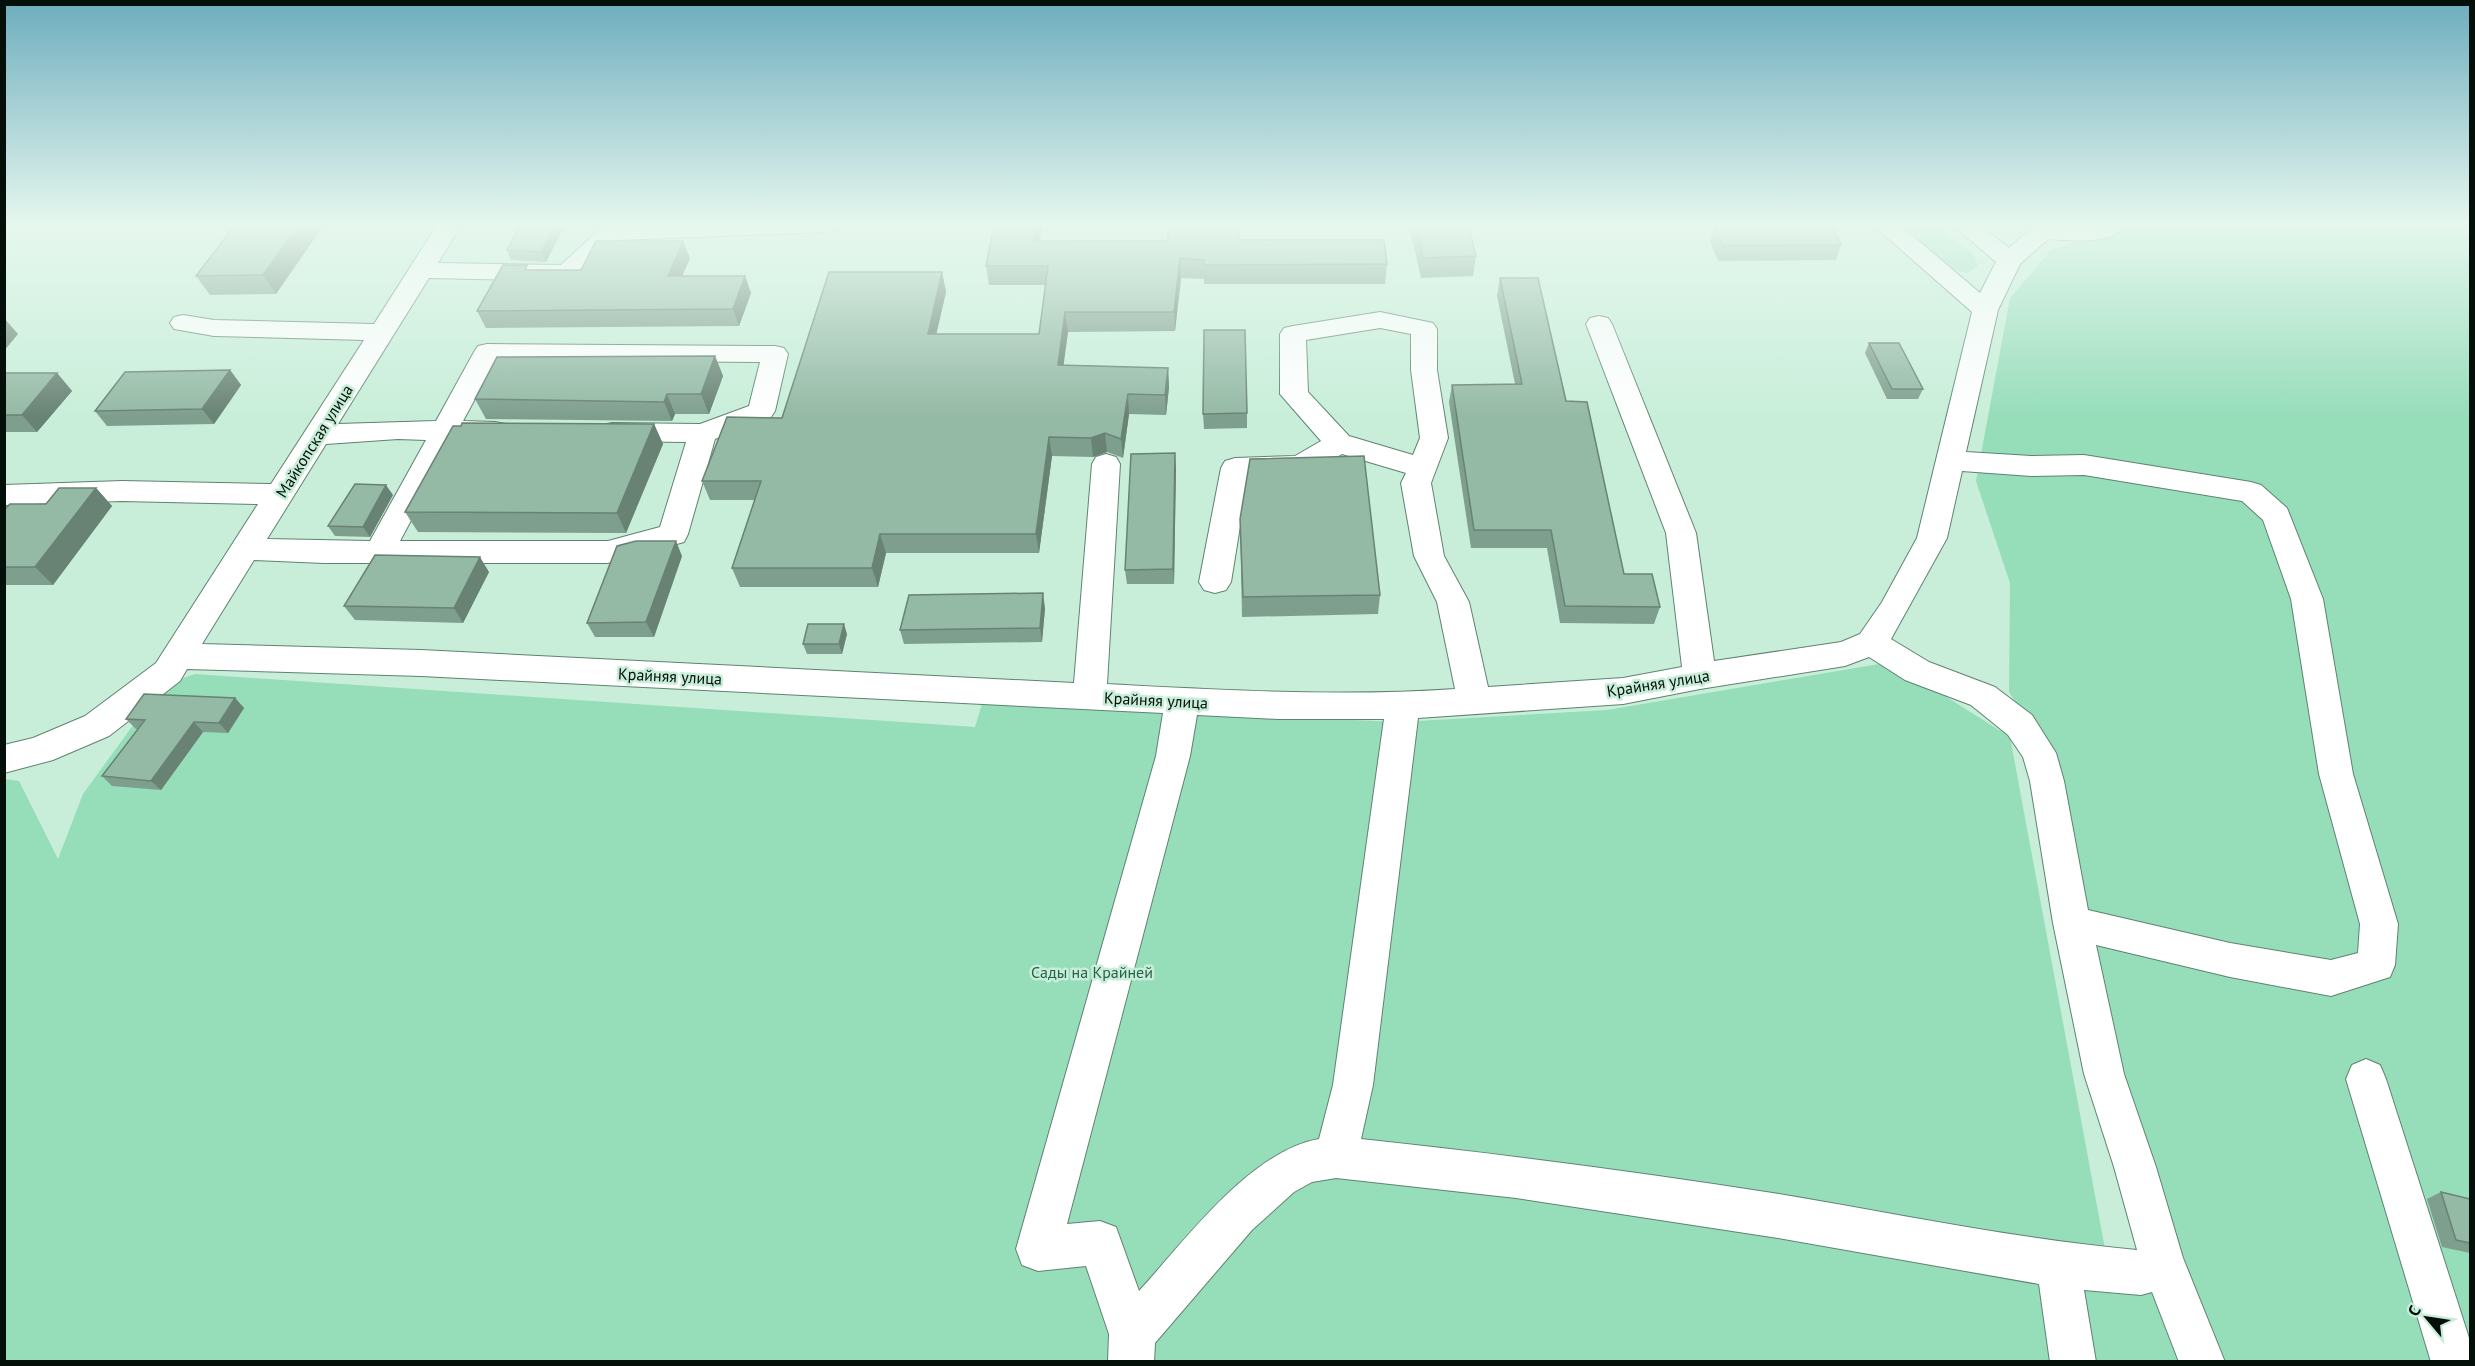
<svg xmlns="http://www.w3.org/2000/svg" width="2475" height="1366" viewBox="0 0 2475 1366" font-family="'PT Sans',sans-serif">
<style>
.green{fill:#96ddba}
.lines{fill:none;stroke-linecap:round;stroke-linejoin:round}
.minor-casing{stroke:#5f8370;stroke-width:2}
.minor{fill:#fff;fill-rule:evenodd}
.wall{fill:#7f9f8e}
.shaded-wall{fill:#688274}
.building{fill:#94b9a5;stroke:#688274;stroke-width:1.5}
.labels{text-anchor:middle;stroke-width:5;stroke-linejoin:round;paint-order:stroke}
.street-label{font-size:16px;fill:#030f08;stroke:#c8eed9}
.park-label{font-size:16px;fill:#276248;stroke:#c8eed9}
</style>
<rect width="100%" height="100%" fill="#c8eed9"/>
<g class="green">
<path d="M 1891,225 L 1937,225 L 1974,255 L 1978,266 L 1967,273 L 1941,266 Z"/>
<path d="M 2132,225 L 2470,225 L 2470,1361 L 1138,1362 L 1298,1163 L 2178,1272 L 2101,1061 L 2053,764 L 2009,692 L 2010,583 L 1976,481 L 2010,298 L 2051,250 Z"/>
<path d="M 1891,662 L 2010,737 L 2105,1249 L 1333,1137 L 1113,1361 L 5,1362 L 5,779 L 19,781 L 58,859 L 83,794 L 147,706 L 175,681 L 195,674 L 975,727 L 982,704 L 1400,722 L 1607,710 Z"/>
</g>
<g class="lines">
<defs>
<g id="minor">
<path d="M 437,225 L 461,225 L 438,263 L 561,265 L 601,228 L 610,226 L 838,225 L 835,230 L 826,232 L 617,240 L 576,278 L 567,281 L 429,278 L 338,424 L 436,421 L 474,352 L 478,346 L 487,344 L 775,346 L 784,348 L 788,354 L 775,411 L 771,417 L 715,439 L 688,534 L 684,542 L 608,563 L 324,563 L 254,560 L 202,644 L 421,650 L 1074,683 L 1092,464 L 1096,457 L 1106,454 L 1116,457 L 1120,464 L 1107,684 C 1223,690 1339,697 1455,689 L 1437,602 L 1414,556 L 1401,483 L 1406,473 L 1342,454 L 1311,472 L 1301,475 L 1248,477 L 1231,582 L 1226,590 L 1215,593 L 1204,590 L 1199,582 L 1221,468 L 1225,461 L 1235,458 L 1295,456 L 1321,441 L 1280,394 L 1280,334 L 1284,328 L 1293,326 L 1380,312 L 1433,323 L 1437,329 L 1437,370 L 1448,438 L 1431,483 L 1444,556 L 1469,602 L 1488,687 L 1623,678 L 1682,667 L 1666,533 L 1586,324 L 1590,318 L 1599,316 L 1608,318 L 1612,324 L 1696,533 L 1714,661 L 1841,642 L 1860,634 L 1882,602 L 1917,538 L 1972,312 L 1873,225 L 1900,225 L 1980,293 L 1996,262 L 1953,225 L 1980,225 L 2009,248 L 2035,225 L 2127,225 C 2112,246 2069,240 2048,239 L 2020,264 L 1998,310 L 1966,452 L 2031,456 L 2084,455 L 2251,482 L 2261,485 L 2287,508 L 2323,599 L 2353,774 L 2398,924 L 2395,965 L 2390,977 L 2331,996 L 2230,977 L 2096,945 L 2124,1074 L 2156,1167 L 2183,1258 L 2225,1362 L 2179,1362 L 2152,1292 L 2141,1295 L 2084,1290 L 2096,1362 L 2050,1362 L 2039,1284 L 1778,1238 L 1516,1198 L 1336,1178 L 1312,1182 L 1294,1192 L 1252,1230 L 1155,1343 L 1154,1362 L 1108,1362 L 1109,1334 L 1086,1266 L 1038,1271 L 1022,1265 L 1016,1249 L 1156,756 L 1163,713 L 421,676 L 187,669 L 180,681 L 109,736 L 53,760 L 4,773 L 4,745 L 33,738 L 85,716 L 156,663 L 258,504 L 122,501 L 4,505 L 4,485 L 122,481 L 271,484 L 364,340 L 214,336 L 174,329 L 170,323 L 174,317 L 183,315 L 214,320 L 374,324 ZM 1380,328 L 1411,334 L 1411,370 L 1420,438 L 1413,455 L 1349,436 L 1308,392 L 1306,340 ZM 496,360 L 760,362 L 749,406 L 700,424 L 612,423 L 602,425 L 598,432 L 602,439 L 612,441 L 686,442 L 660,527 L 608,541 L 400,541 L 454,440 L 495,440 L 505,438 L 509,431 L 505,424 L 495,422 L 463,421 ZM 398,439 L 426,440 L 370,541 L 267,539 L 326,444 ZM 1962,471 L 2031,476 L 2084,475 L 2242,501 L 2263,520 L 2291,599 L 2319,774 L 2360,924 L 2358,953 L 2331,960 L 2230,943 L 2088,910 L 2064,781 L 2056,753 L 2032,715 L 1995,687 L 1929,662 L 1891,639 L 1947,538 ZM 1869,657 L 1905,680 L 1971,705 L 2008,735 L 2023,757 L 2030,781 L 2053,923 L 2084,1074 L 2114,1167 L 2137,1250 C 2016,1239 1898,1214 1779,1194 C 1640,1172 1501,1154 1361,1139 L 1373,1085 L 1418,718 L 1623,704 L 1700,689 L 1845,666 ZM 1197,715 L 1278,719 L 1384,719 L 1333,1085 L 1319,1139 C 1250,1151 1185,1241 1139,1291 L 1116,1227 L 1100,1221 L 1067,1224 L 1190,756 Z"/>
<path d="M 2366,1059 L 2380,1065 L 2386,1079 L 2470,1341 L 2470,1362 L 2431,1362 L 2346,1079 L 2352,1065 Z"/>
</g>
</defs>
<use href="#minor" class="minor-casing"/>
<use href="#minor" class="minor"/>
</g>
<g class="wall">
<path d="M 235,225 L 276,294 L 210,295 L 196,276 Z"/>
<path d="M 565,225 L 546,262 L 511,260 L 507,250 Z"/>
<path d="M 994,225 L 1042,225 L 1039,241 L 1239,240 L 1387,264 L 1385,284 L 1204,284 L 1204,279 L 1181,278 L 1175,331 L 1068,332 L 1063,365 L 1168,368 L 1169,387 L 1166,415 L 1129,414 L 1123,458 L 1107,452 L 1093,457 L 1052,456 L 1039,553 L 886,553 L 878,587 L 740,587 L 732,568 L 755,500 L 710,500 L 702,481 L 782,418 L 942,272 L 946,292 L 936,334 L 1039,334 L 1046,285 L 989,285 L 986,266 Z"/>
<path d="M 1409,225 L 1468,225 L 1476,256 L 1473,276 L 1421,278 Z"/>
<path d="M 1715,226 L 1841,245 L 1836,260 L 1718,261 L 1710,241 Z"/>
<path d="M 683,241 L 690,258 L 682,276 L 745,276 L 751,293 L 739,326 L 486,328 L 477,311 L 530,270 L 581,270 Z"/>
<path d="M 1500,278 L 1566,401 L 1624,574 L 1660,607 L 1654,624 L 1560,623 L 1547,548 L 1471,548 L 1449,402 L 1452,385 L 1515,384 L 1497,296 Z"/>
<path d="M 1869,343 L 1923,389 L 1918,399 L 1887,399 L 1865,353 Z"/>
<path d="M 715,356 L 723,376 L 709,414 L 675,414 L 672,421 L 486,419 L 475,399 Z"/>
<path d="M 230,370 L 241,385 L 214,424 L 107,426 L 95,411 Z"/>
<path d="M 4,373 L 57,373 L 72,391 L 37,432 L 4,432 Z"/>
<path d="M 1247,413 L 1247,428 L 1204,429 L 1203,414 Z"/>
<path d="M 654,424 L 663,444 L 626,533 L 418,532 L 405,512 Z"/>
<path d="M 1176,468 L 1174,584 L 1127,584 L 1125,570 Z"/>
<path d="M 96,488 L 112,506 L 53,585 L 4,585 L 4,510 L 46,504 Z"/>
<path d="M 393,495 L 370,537 L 335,536 L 328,526 Z"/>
<path d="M 1240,519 L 1380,595 L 1378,614 L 1242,617 Z"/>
<path d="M 682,556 L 654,637 L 595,637 L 587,623 Z"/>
<path d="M 489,572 L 463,623 L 355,620 L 344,606 Z"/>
<path d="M 1045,608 L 1042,642 L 904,644 L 900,630 Z"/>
<path d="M 847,634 L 842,654 L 807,654 L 803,644 Z"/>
<path d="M 235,698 L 244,708 L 228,733 L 203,732 L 161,790 L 112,786 L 102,776 L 138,729 L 136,729 L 126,719 Z"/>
<path d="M 2441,1192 L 2470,1199 L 2470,1253 L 2442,1247 L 2427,1199 Z"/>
</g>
<g class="shaded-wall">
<path d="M 299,225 L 324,225 L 276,294 L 263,275 Z"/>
<path d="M 555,225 L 565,225 L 546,262 L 541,252 Z"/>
<path d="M 1036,225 L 1042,225 L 1037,260 L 1034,241 Z"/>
<path d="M 683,241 L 690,258 L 674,294 L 668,276 Z"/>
<path d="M 1180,258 L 1181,278 L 1175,331 L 1174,312 Z"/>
<path d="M 942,272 L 946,292 L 932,353 L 928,334 Z"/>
<path d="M 745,276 L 751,293 L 739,326 L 733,309 Z"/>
<path d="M 1065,312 L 1068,332 L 1061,384 L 1058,365 Z"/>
<path d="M 4,318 L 18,334 L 4,351 Z"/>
<path d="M 715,356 L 723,376 L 709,414 L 701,394 Z"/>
<path d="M 1168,368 L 1169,387 L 1166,415 L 1165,395 Z"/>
<path d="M 230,370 L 241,385 L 214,424 L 202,409 Z"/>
<path d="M 57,373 L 72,391 L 37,432 L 22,415 Z"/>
<path d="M 667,394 L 675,414 L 672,421 L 664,402 Z"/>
<path d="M 1128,394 L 1129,414 L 1123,458 L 1121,439 Z"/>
<path d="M 654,424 L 663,444 L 626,533 L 617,513 Z"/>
<path d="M 1105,433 L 1107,452 L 1093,457 L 1091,438 Z"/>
<path d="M 1049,437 L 1052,456 L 1039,553 L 1036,534 Z"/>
<path d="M 1175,453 L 1176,468 L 1174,584 L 1173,569 Z"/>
<path d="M 386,485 L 393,495 L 370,537 L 363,527 Z"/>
<path d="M 96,488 L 112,506 L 53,585 L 35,567 Z"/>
<path d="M 880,534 L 886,553 L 878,587 L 872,568 Z"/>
<path d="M 676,541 L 682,556 L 654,637 L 646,622 Z"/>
<path d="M 480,557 L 489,572 L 463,623 L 454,608 Z"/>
<path d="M 1043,593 L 1045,608 L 1042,642 L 1040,628 Z"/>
<path d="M 844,624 L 847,634 L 842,654 L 839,644 Z"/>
<path d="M 235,698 L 244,708 L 228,733 L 219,723 Z"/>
<path d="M 194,722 L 203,732 L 161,790 L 151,781 Z"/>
</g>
<g class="building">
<path d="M 235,225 L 299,225 L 263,275 L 196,276 Z"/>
<path d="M 520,225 L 555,225 L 541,252 L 507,250 Z"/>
<path d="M 994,225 L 1036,225 L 1034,241 L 1168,241 L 1168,225 L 1238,225 L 1239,240 L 1384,240 L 1387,264 L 1204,265 L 1204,260 L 1180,258 L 1174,312 L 1065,312 L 1058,365 L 1168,368 L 1165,395 L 1128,394 L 1121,439 L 1105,433 L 1091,438 L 1049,437 L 1036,534 L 880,534 L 872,568 L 732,568 L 761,481 L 702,481 L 727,417 L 782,418 L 829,272 L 942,272 L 928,334 L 1039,334 L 1048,266 L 986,266 Z"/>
<path d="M 1416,225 L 1468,225 L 1476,256 L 1423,258 Z"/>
<path d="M 1715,226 L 1832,226 L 1841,245 L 1723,246 Z"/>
<path d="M 596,241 L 683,241 L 668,276 L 745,276 L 733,309 L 477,311 L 503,265 L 527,265 L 525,270 L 581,270 Z"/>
<path d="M 1500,278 L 1538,278 L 1566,401 L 1587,402 L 1624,574 L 1652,574 L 1660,607 L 1565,606 L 1551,530 L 1474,530 L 1452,385 L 1522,384 Z"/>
<path d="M 1204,330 L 1245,330 L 1247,413 L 1203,414 Z"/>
<path d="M 1869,343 L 1899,343 L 1923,389 L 1892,389 Z"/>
<path d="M 715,356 L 701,394 L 667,394 L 664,402 L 475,399 L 497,357 Z"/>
<path d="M 230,370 L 202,409 L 95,411 L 125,372 Z"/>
<path d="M 4,373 L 57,373 L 22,415 L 4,415 Z"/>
<path d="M 462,423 L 654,424 L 617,513 L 405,512 L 453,426 L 461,426 Z"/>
<path d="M 1175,453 L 1173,569 L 1125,570 L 1131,454 Z"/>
<path d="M 1364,456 L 1380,595 L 1243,597 L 1240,519 L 1250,459 Z"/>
<path d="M 355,484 L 386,485 L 363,527 L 328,526 Z"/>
<path d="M 59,488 L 96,488 L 35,567 L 4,567 L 4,510 L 10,504 L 46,504 Z"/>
<path d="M 636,541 L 676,541 L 646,622 L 587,623 L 617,546 Z"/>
<path d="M 375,555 L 480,557 L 454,608 L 344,606 Z"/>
<path d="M 1043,593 L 1040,628 L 900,630 L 909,595 Z"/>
<path d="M 808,624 L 844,624 L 839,644 L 803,644 Z"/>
<path d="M 144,694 L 235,698 L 219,723 L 194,722 L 151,781 L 102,776 L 145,720 L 126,719 Z"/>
<path d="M 2441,1192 L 2470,1199 L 2470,1243 L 2456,1240 Z"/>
</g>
<linearGradient id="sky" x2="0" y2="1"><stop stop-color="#6dadbe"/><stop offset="0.54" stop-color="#e6f7ee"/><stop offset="1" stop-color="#e6f7ee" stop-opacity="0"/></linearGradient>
<rect width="2475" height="417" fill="url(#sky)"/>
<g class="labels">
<g class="street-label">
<text transform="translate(314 441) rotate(-58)" y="6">Майкопская улица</text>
<text transform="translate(670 676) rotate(3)" y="6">Крайняя улица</text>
<text transform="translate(1658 683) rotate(-9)" y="6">Крайняя улица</text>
<text transform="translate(1156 700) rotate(3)" y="6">Крайняя улица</text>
</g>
<g class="park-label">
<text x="1092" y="978">Сады на Крайней</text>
</g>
</g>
<rect width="2475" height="1366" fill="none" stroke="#030f08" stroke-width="12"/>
<g transform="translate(2427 1318) rotate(299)" stroke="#c8eed9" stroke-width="4.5" paint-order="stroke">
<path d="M0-4.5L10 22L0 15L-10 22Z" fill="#030f08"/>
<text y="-9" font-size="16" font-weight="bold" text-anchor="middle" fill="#030f08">С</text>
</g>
</svg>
